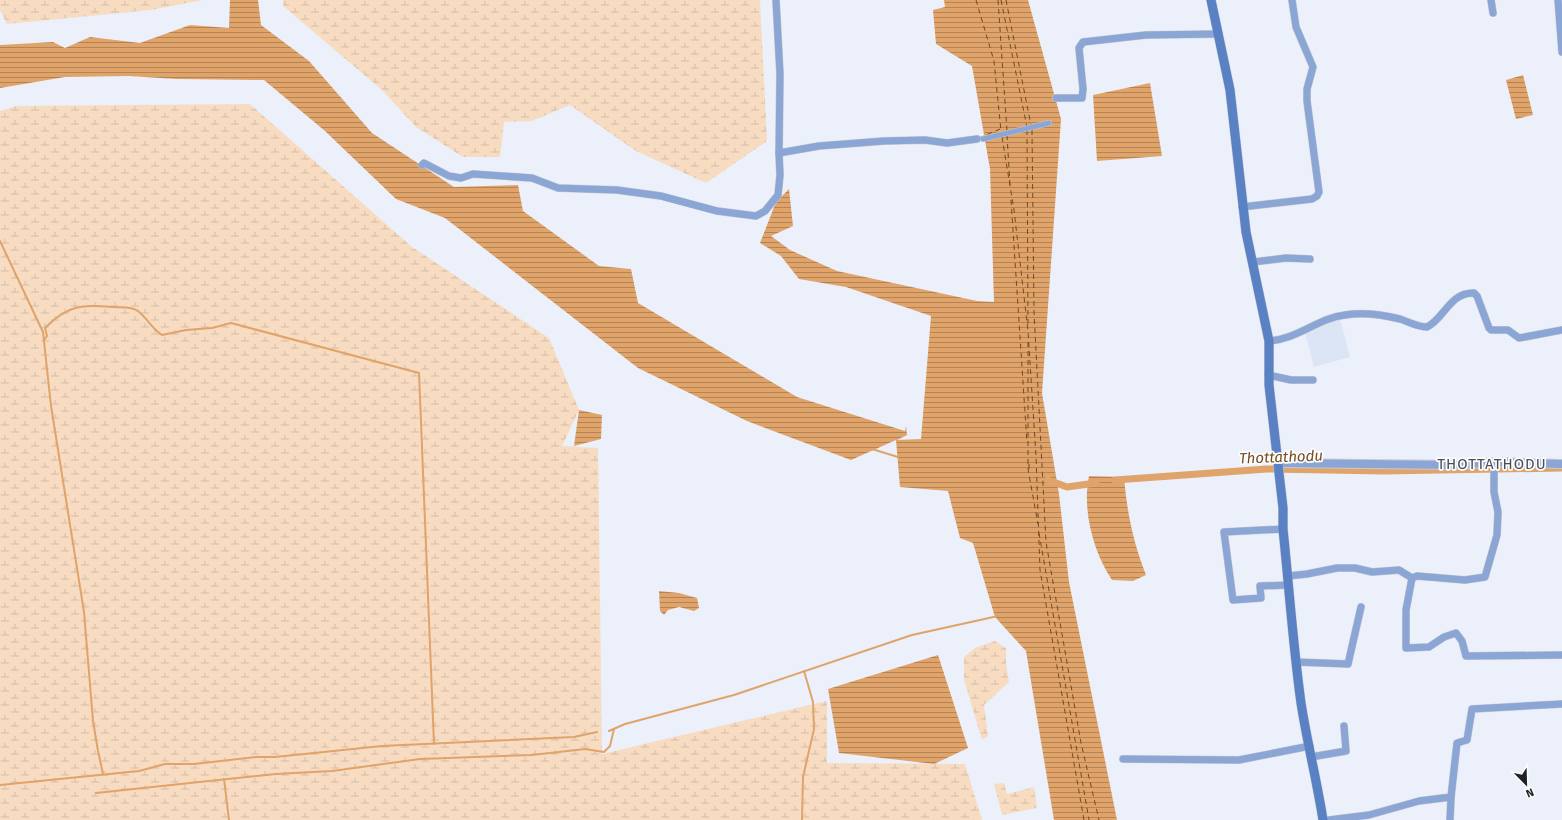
<svg xmlns="http://www.w3.org/2000/svg" width="1562" height="820" viewBox="0 0 1562 820" font-family="'Fira Sans',sans-serif">
<style>
.built{fill:#dce5f5}
.wetland{fill:url(#wetland-marsh)}
.water{fill:url(#water-rules)}
.lines{fill:none;stroke-linecap:round;stroke-linejoin:round}
.stream{stroke:#e0a369;stroke-width:2}
.canal{stroke:#e0a369;stroke-width:7}
.ferry{stroke:#744b20;stroke-width:1;stroke-dasharray:5 4;stroke-linecap:butt}
.pedestrian-casing{stroke:#c6cbd3;stroke-width:6}
.minor-casing{stroke:#c6cbd3;stroke-width:8}
.tertiary-casing{stroke:#c6cbd3;stroke-width:10}
.secondary-casing{stroke:#c6cbd3;stroke-width:10}
.pedestrian{stroke:#8ba6d4;stroke-width:5}
.minor{stroke:#8ba6d4;stroke-width:7}
.tertiary{stroke:#8ba6d4;stroke-width:8}
.secondary{stroke:#5981c3;stroke-width:9}
.labels{text-anchor:middle;stroke-width:3.5;stroke-linejoin:round;paint-order:stroke}
.water-label{font-size:15px;font-style:italic;fill:#744b20;stroke:#fdfdfd}
.neighbourhood-label{font-size:15px;letter-spacing:1px;fill:#4a4e56;stroke:#fdfdfd}
</style>
<defs>
<pattern id="wetland-marsh" width="20" height="14" patternUnits="userSpaceOnUse"><rect width="20" height="14" fill="#f8dcc2"/><path d="M1 5h8M5 5V1M11 12h8M15 12V8" fill="none" stroke="#d4bca7"/></pattern>
<pattern id="water-rules" width="6" height="5" patternUnits="userSpaceOnUse"><rect width="6" height="5" fill="#e0a369"/><path d="M0 2.5h6" fill="none" stroke="#b58456"/></pattern>
</defs>
<rect width="100%" height="100%" fill="#ebf0fa"/>
<path class="built" d="M 1340,319 L 1350,357 L 1314,367 L 1304,329 Z"/>
<g class="wetland">
<path d="M 0,0 L 203,0 L 151,10 L 7,24 L 0,10 Z"/>
<path d="M 283,0 L 760,0 L 767,141 L 706,183 L 636,151 L 570,105 L 532,121 L 504,122 L 500,157 L 463,157 L 416,127 L 382,90 L 283,6 Z"/>
<path d="M 250,104 L 412,247 L 549,338 L 579,410 L 562,446 L 598,448 L 602,754 L 827,701 L 827,763 L 965,764 L 982,820 L 0,820 L 0,111 L 16,106 Z"/>
<path d="M 995,641 L 1006,648 L 1006,664 L 1009,682 L 984,705 L 988,736 L 982,740 L 964,680 L 964,657 L 975,648 Z"/>
<path d="M 1004,783 L 1007,794 L 1034,787 L 1037,808 L 1002,815 L 994,784 Z"/>
</g>
<g class="water">
<path d="M 230,0 L 258,0 L 261,25 L 309,61 L 372,133 L 454,187 L 518,185 L 523,211 L 599,266 L 631,269 L 638,303 L 797,397 L 905,431 L 906,426 L 907,435 L 897,440 L 921,439 L 931,316 L 846,287 L 799,279 L 781,256 L 760,243 L 776,202 L 789,189 L 793,226 L 771,236 L 790,250 L 837,271 L 977,301 L 994,302 L 990,169 L 972,66 L 936,44 L 933,10 L 945,7 L 944,0 L 1028,0 L 1061,119 L 1042,393 L 1059,494 L 1069,582 L 1117,820 L 1054,820 L 1026,651 L 995,617 L 973,543 L 960,538 L 948,491 L 900,487 L 896,440 L 851,460 L 747,421 L 638,368 L 445,218 L 396,199 L 325,131 L 264,80 L 177,79 L 128,76 L 65,77 L 0,88 L 0,45 L 53,42 L 65,48 L 90,37 L 140,43 L 190,25 L 229,28 Z"/>
<path d="M 1523,75 L 1533,115 L 1516,119 L 1506,80 Z"/>
<path d="M 1150,83 L 1162,156 L 1097,161 L 1093,95 Z"/>
<path d="M 579,410 L 602,415 L 601,439 L 574,446 Z"/>
<path d="M 1089,476 L 1124,477 C 1127,512 1133,542 1146,575 L 1133,581 L 1112,580 C 1093,552 1082,509 1089,476 Z"/>
<path d="M 659,591 L 679,593 L 697,598 L 699,608 L 694,611 L 679,607 L 668,610 L 664,615 L 660,611 Z"/>
<path d="M 938,655 L 968,748 L 934,764 L 839,753 L 828,689 Z"/>
</g>
<g class="lines">
<g class="stream">
<path d="M 0,241 L 43,332 L 51,406 L 84,612 L 93,721 L 98,751 L 103,774"/>
<path d="M 44,340 L 47,336 L 45,328 C 69,304 82,305 113,307 C 121,308 131,306 138,311 C 147,318 152,329 162,335 L 186,330 L 212,328 L 231,323 L 419,373 L 434,744"/>
<path d="M 872,449 L 898,457"/>
<path d="M 609,731 L 625,724 L 734,695 L 912,635 L 998,616"/>
<path d="M 224,779 L 229,820"/>
<path d="M 0,785 L 139,771 L 165,764 L 194,764 L 257,757 L 275,757 L 382,746 L 574,737 L 597,732"/>
<path d="M 96,793 L 276,774 L 332,771 L 420,759 L 532,755 L 585,749 L 604,752 L 610,746 L 614,729"/>
<path d="M 802,820 L 803,777 L 814,729 L 813,702 L 804,671"/>
</g>
<g class="canal">
<path d="M 1048,480 L 1067,487 L 1096,483"/>
<path d="M 1115,480 L 1267,469 L 1384,471 L 1562,468"/>
</g>
<g class="ferry">
<path d="M 976,0 L 994,61 L 1001,131"/>
<path d="M 998,0 L 1007,131"/>
<path d="M 1001,0 L 1027,127"/>
<path d="M 1006,0 L 1031,125"/>
<path d="M 1027,130 L 1028,325"/>
<path d="M 1032,130 L 1034,312 L 1046,542 L 1081,743 L 1099,820"/>
<path d="M 1007,135 L 1010,185"/>
<path d="M 1002,137 L 1014,210 L 1028,331 L 1036,456 L 1040,570 L 1084,820"/>
<path d="M 979,138 L 1000,129"/>
<path d="M 1011,200 L 1027,443"/>
<path d="M 1028,342 L 1028,469 L 1038,524"/>
<path d="M 1029,464 L 1029,473"/>
<path d="M 1039,533 L 1089,820"/>
</g>
<defs>
<path id="pedestrian" d="M 983,139 L 1049,123"/>
<g id="minor">
<path d="M 776,0 L 780,74 L 779,153 L 819,146 L 884,141 L 925,140 L 947,143 L 977,139"/>
<path d="M 1491,0 L 1493,13"/>
<path d="M 1558,0 L 1562,52"/>
<path d="M 1056,98 L 1082,98 L 1083,89 L 1079,48 L 1083,42 L 1146,35 L 1219,34"/>
<path d="M 422,165 L 424,163 L 449,176 L 461,178 L 473,174 L 532,178 L 558,188 L 617,190 L 661,196 L 717,211 L 756,216 L 765,211 L 778,195 L 780,175 L 779,153"/>
<path d="M 1242,207 L 1312,199 L 1317,196 L 1319,192 L 1307,101 L 1307,89 L 1313,67 L 1296,27 L 1292,0"/>
<path d="M 1253,262 L 1286,258 L 1310,259"/>
<path d="M 1269,341 C 1298,339 1318,318 1345,315 C 1362,312 1384,315 1400,319 C 1409,322 1418,327 1427,327 C 1444,319 1450,292 1474,293 L 1477,296 L 1489,328 L 1491,330 L 1508,330 L 1519,338 L 1562,330"/>
<path d="M 1268,375 L 1291,380 L 1313,380"/>
<path d="M 1283,529 L 1224,532 L 1233,600 L 1261,598 L 1260,586 L 1289,585"/>
<path d="M 1288,576 L 1307,574 L 1337,568 L 1355,568 L 1372,572 L 1399,570 L 1412,578 L 1406,610 L 1406,648 L 1429,647 L 1444,637 L 1456,633 L 1462,641 L 1466,656 L 1562,655"/>
<path d="M 1412,578 L 1417,576 L 1465,580 L 1485,577 L 1497,535 L 1498,512 L 1494,492 L 1494,462"/>
<path d="M 1296,662 L 1348,664 L 1361,607"/>
<path d="M 1311,757 L 1346,751 L 1344,726"/>
<path d="M 1123,759 L 1239,760 L 1310,746"/>
<path d="M 1329,820 L 1369,815 L 1419,801 L 1451,797 L 1457,743 L 1467,740 L 1472,709 L 1562,704"/>
<path d="M 1450,820 L 1451,797"/>
</g>
<path id="tertiary" d="M 1278,463 L 1457,465 L 1494,462 L 1562,464"/>
<path id="secondary" d="M 1211,0 L 1230,90 L 1246,232 L 1269,341 L 1269,385 L 1283,508 L 1283,529 C 1289,587 1293,645 1301,703 C 1307,742 1317,781 1323,820"/>
</defs>
<use href="#pedestrian" class="pedestrian-casing"/>
<use href="#minor" class="minor-casing"/>
<use href="#tertiary" class="tertiary-casing"/>
<use href="#secondary" class="secondary-casing"/>
<use href="#pedestrian" class="pedestrian"/>
<use href="#minor" class="minor"/>
<use href="#tertiary" class="tertiary"/>
<use href="#secondary" class="secondary"/>
</g>
<g class="labels">
<g class="water-label">
<text transform="translate(1281 457) rotate(-2)" y="5">Thottathodu</text>
</g>
<g class="neighbourhood-label">
<text x="1492" y="469">THOTTATHODU</text>
</g>
</g>
<g transform="translate(1526 784) rotate(157)" stroke="#fdfdfd" stroke-width="3" paint-order="stroke">
<path d="M0-3L7 15L0 10L-7 15Z" fill="#1f2124"/>
<text y="-6" font-size="11" font-weight="bold" text-anchor="middle" fill="#1f2124">N</text>
</g>
</svg>
